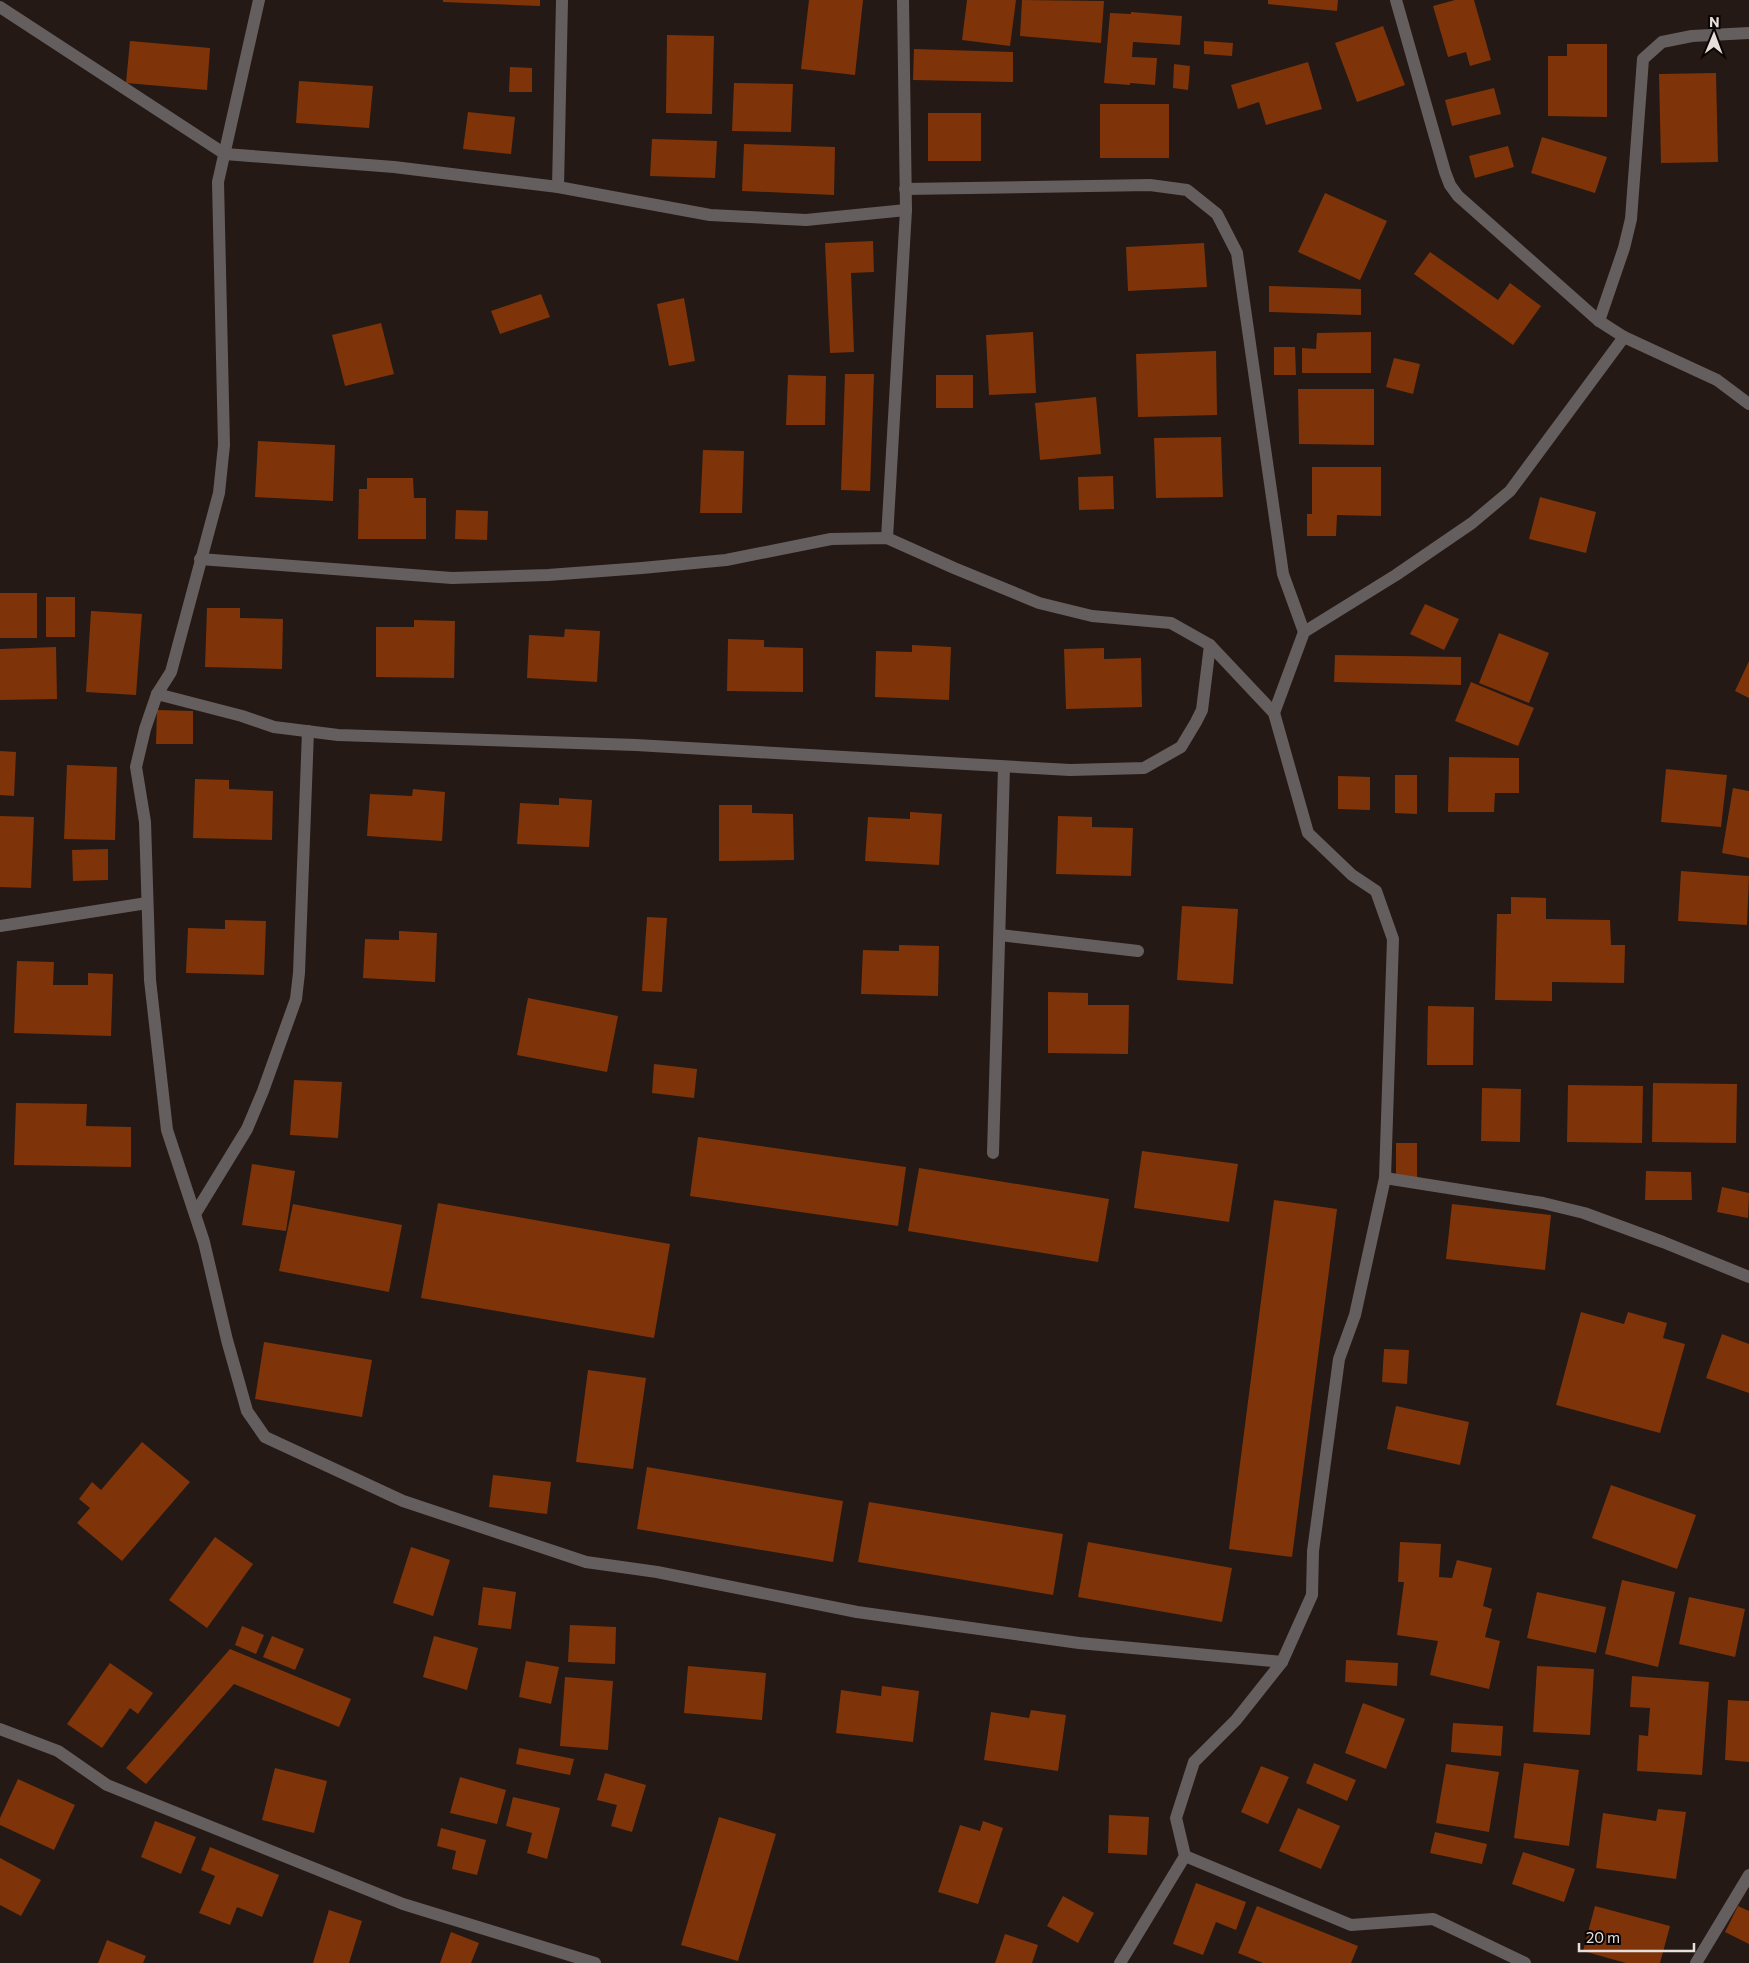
<svg xmlns="http://www.w3.org/2000/svg" width="1749" height="1963" viewBox="0 0 1749 1963" font-family="Commissioner,sans-serif">
<style>
.building{fill:#7f3308}
.lines{fill:none;stroke-linecap:round;stroke-linejoin:round}
.minor{stroke:#655e5f;stroke-width:12}
</style>
<rect width="100%" height="100%" fill="#241914"/>
<g class="building">
<path d="M 443,0 L 540,0 L 540,6 L 443,2 Z"/>
<path d="M 809,0 L 863,0 L 855,75 L 801,69 Z"/>
<path d="M 967,0 L 1016,0 L 1010,46 L 962,40 Z"/>
<path d="M 1022,0 L 1104,1 L 1101,43 L 1020,36 Z"/>
<path d="M 1268,0 L 1338,0 L 1337,11 L 1268,4 Z"/>
<path d="M 1455,0 L 1474,0 L 1491,60 L 1470,66 L 1466,52 L 1448,57 L 1433,6 Z"/>
<path d="M 1131,12 L 1182,16 L 1180,45 L 1133,42 L 1132,57 L 1157,58 L 1155,85 L 1130,83 L 1130,85 L 1104,83 L 1110,13 L 1131,14 Z"/>
<path d="M 1383,26 L 1405,85 L 1357,102 L 1335,43 Z"/>
<path d="M 667,35 L 714,36 L 712,114 L 666,113 Z"/>
<path d="M 130,41 L 210,48 L 207,90 L 126,83 Z"/>
<path d="M 1204,41 L 1233,43 L 1232,56 L 1204,54 Z"/>
<path d="M 1567,44 L 1607,44 L 1607,117 L 1548,116 L 1548,56 L 1567,56 Z"/>
<path d="M 914,49 L 1013,52 L 1013,82 L 913,80 Z"/>
<path d="M 1308,62 L 1322,109 L 1266,125 L 1259,102 L 1238,109 L 1231,85 Z"/>
<path d="M 1174,64 L 1190,66 L 1188,90 L 1173,88 Z"/>
<path d="M 510,67 L 532,68 L 532,92 L 509,92 Z"/>
<path d="M 1716,73 L 1718,162 L 1661,163 L 1659,74 Z"/>
<path d="M 299,81 L 373,86 L 369,128 L 296,123 Z"/>
<path d="M 734,83 L 793,84 L 791,132 L 732,131 Z"/>
<path d="M 1494,88 L 1501,114 L 1452,126 L 1445,100 Z"/>
<rect x="1100" y="104" width="69" height="54"/>
<path d="M 468,112 L 515,117 L 511,154 L 463,149 Z"/>
<rect x="928" y="113" width="53" height="48"/>
<path d="M 1542,137 L 1607,157 L 1595,193 L 1531,173 Z"/>
<path d="M 652,139 L 717,141 L 715,178 L 650,176 Z"/>
<path d="M 744,144 L 835,147 L 834,195 L 742,191 Z"/>
<path d="M 1508,146 L 1514,167 L 1475,178 L 1469,156 Z"/>
<path d="M 1325,193 L 1387,221 L 1360,280 L 1298,252 Z"/>
<path d="M 873,241 L 874,272 L 851,273 L 854,352 L 830,353 L 825,243 Z"/>
<path d="M 1204,243 L 1207,287 L 1128,291 L 1126,247 Z"/>
<path d="M 1430,252 L 1498,300 L 1510,283 L 1541,306 L 1513,345 L 1414,274 Z"/>
<path d="M 1269,286 L 1361,289 L 1361,315 L 1269,312 Z"/>
<path d="M 541,294 L 550,317 L 500,334 L 491,311 Z"/>
<path d="M 684,298 L 695,361 L 669,366 L 657,304 Z"/>
<path d="M 381,323 L 394,374 L 345,386 L 332,335 Z"/>
<path d="M 1033,332 L 1036,393 L 989,395 L 986,335 Z"/>
<path d="M 1371,332 L 1371,373 L 1302,373 L 1302,348 L 1316,349 L 1317,333 Z"/>
<path d="M 1274,347 L 1295,347 L 1296,375 L 1274,375 Z"/>
<path d="M 1216,351 L 1217,415 L 1138,417 L 1136,354 Z"/>
<path d="M 1394,358 L 1420,364 L 1413,394 L 1386,387 Z"/>
<path d="M 845,374 L 874,374 L 870,491 L 841,490 Z"/>
<path d="M 788,375 L 826,376 L 825,425 L 786,425 Z"/>
<rect x="936" y="375" width="37" height="33"/>
<path d="M 1298,389 L 1374,389 L 1374,445 L 1299,444 Z"/>
<path d="M 1096,397 L 1101,454 L 1040,460 L 1035,403 Z"/>
<path d="M 1221,437 L 1223,497 L 1156,498 L 1154,438 Z"/>
<path d="M 258,441 L 335,445 L 333,501 L 255,497 Z"/>
<path d="M 703,450 L 744,451 L 742,513 L 700,513 Z"/>
<path d="M 1312,467 L 1381,467 L 1381,516 L 1337,515 L 1336,536 L 1307,536 L 1307,514 L 1312,514 Z"/>
<path d="M 1113,476 L 1114,509 L 1079,510 L 1078,477 Z"/>
<path d="M 367,478 L 413,478 L 414,498 L 426,498 L 426,539 L 358,539 L 359,489 L 367,489 Z"/>
<path d="M 1540,497 L 1596,512 L 1586,553 L 1529,539 Z"/>
<path d="M 456,510 L 488,511 L 487,540 L 455,539 Z"/>
<rect x="0" y="593" width="37" height="45"/>
<rect x="46" y="597" width="29" height="40"/>
<path d="M 1425,604 L 1459,619 L 1444,650 L 1410,634 Z"/>
<path d="M 207,608 L 240,608 L 240,618 L 283,619 L 282,669 L 205,667 Z"/>
<path d="M 91,611 L 142,614 L 136,695 L 86,692 Z"/>
<path d="M 414,620 L 455,621 L 454,678 L 376,677 L 376,627 L 414,627 Z"/>
<path d="M 565,629 L 600,631 L 597,682 L 527,678 L 529,635 L 564,637 Z"/>
<path d="M 1499,633 L 1549,653 L 1529,703 L 1479,683 Z"/>
<path d="M 728,639 L 764,640 L 764,647 L 803,648 L 803,692 L 727,691 Z"/>
<path d="M 912,645 L 951,647 L 949,700 L 875,697 L 876,651 L 912,652 Z"/>
<path d="M 56,647 L 57,699 L 0,700 L 0,649 Z"/>
<path d="M 1104,648 L 1104,659 L 1141,658 L 1142,707 L 1066,709 L 1064,649 Z"/>
<path d="M 1335,655 L 1461,657 L 1461,685 L 1334,682 Z"/>
<path d="M 1749,661 L 1749,698 L 1735,691 Z"/>
<path d="M 1471,682 L 1534,708 L 1518,746 L 1455,721 Z"/>
<path d="M 157,710 L 193,711 L 193,744 L 156,744 Z"/>
<path d="M 0,751 L 16,752 L 14,796 L 0,795 Z"/>
<path d="M 1449,757 L 1519,758 L 1519,793 L 1495,793 L 1494,812 L 1448,812 Z"/>
<path d="M 67,765 L 117,767 L 115,840 L 64,839 Z"/>
<path d="M 1666,769 L 1727,775 L 1721,827 L 1661,822 Z"/>
<path d="M 1395,775 L 1417,775 L 1417,814 L 1395,813 Z"/>
<path d="M 1338,776 L 1370,777 L 1370,810 L 1338,809 Z"/>
<path d="M 195,779 L 229,780 L 229,789 L 273,791 L 272,840 L 193,838 Z"/>
<path d="M 1733,788 L 1749,791 L 1749,858 L 1722,853 Z"/>
<path d="M 413,789 L 445,792 L 442,841 L 367,836 L 370,794 L 412,796 Z"/>
<path d="M 559,798 L 592,800 L 589,847 L 517,844 L 520,803 L 559,805 Z"/>
<path d="M 719,805 L 752,805 L 752,813 L 793,814 L 794,860 L 719,861 Z"/>
<path d="M 910,812 L 942,814 L 939,865 L 865,861 L 868,817 L 910,819 Z"/>
<path d="M 0,816 L 34,817 L 31,888 L 0,887 Z"/>
<path d="M 1058,816 L 1092,817 L 1092,827 L 1133,828 L 1131,876 L 1056,874 Z"/>
<path d="M 108,849 L 108,880 L 73,881 L 72,850 Z"/>
<path d="M 1681,871 L 1749,876 L 1747,925 L 1678,921 Z"/>
<path d="M 1511,897 L 1546,898 L 1546,919 L 1610,920 L 1611,945 L 1625,945 L 1624,983 L 1552,982 L 1552,1001 L 1495,1000 L 1497,914 L 1511,914 Z"/>
<path d="M 1182,906 L 1238,909 L 1233,984 L 1177,980 Z"/>
<path d="M 647,917 L 667,918 L 662,992 L 642,991 Z"/>
<path d="M 225,920 L 266,921 L 264,975 L 186,973 L 188,928 L 225,929 Z"/>
<path d="M 399,931 L 437,933 L 435,982 L 363,978 L 365,939 L 399,940 Z"/>
<path d="M 899,945 L 939,946 L 938,996 L 861,994 L 863,950 L 899,951 Z"/>
<path d="M 17,961 L 54,962 L 53,985 L 88,985 L 88,973 L 113,974 L 111,1036 L 14,1033 Z"/>
<path d="M 1048,992 L 1088,993 L 1088,1005 L 1129,1005 L 1128,1054 L 1048,1053 Z"/>
<path d="M 528,998 L 618,1016 L 607,1072 L 517,1055 Z"/>
<path d="M 1428,1006 L 1474,1007 L 1473,1065 L 1427,1065 Z"/>
<path d="M 654,1064 L 697,1069 L 694,1098 L 652,1093 Z"/>
<path d="M 294,1080 L 342,1082 L 338,1138 L 290,1135 Z"/>
<path d="M 1653,1083 L 1737,1084 L 1736,1143 L 1652,1142 Z"/>
<path d="M 1568,1085 L 1643,1086 L 1642,1143 L 1567,1142 Z"/>
<path d="M 1482,1088 L 1521,1089 L 1520,1142 L 1481,1141 Z"/>
<path d="M 16,1103 L 87,1104 L 86,1126 L 131,1127 L 131,1167 L 14,1165 Z"/>
<path d="M 698,1137 L 906,1167 L 898,1226 L 690,1196 Z"/>
<path d="M 1396,1143 L 1417,1143 L 1417,1178 L 1396,1177 Z"/>
<path d="M 1142,1151 L 1238,1164 L 1229,1222 L 1134,1208 Z"/>
<path d="M 252,1164 L 295,1171 L 286,1231 L 242,1225 Z"/>
<path d="M 919,1168 L 1109,1199 L 1098,1262 L 908,1231 Z"/>
<path d="M 1646,1171 L 1691,1172 L 1692,1200 L 1645,1200 Z"/>
<path d="M 1722,1187 L 1749,1193 L 1748,1218 L 1717,1212 Z"/>
<path d="M 1274,1200 L 1337,1209 L 1292,1557 L 1229,1549 Z"/>
<path d="M 438,1203 L 670,1244 L 654,1338 L 421,1298 Z"/>
<path d="M 293,1204 L 402,1225 L 389,1292 L 279,1271 Z"/>
<path d="M 1452,1204 L 1551,1215 L 1545,1270 L 1446,1259 Z"/>
<path d="M 1581,1312 L 1624,1324 L 1628,1312 L 1667,1323 L 1663,1338 L 1685,1344 L 1660,1433 L 1556,1405 Z"/>
<path d="M 1722,1334 L 1749,1344 L 1749,1393 L 1706,1378 Z"/>
<path d="M 264,1342 L 372,1360 L 362,1417 L 255,1399 Z"/>
<path d="M 1384,1349 L 1409,1350 L 1407,1384 L 1382,1382 Z"/>
<path d="M 588,1370 L 646,1378 L 633,1469 L 576,1462 Z"/>
<path d="M 1396,1406 L 1469,1422 L 1460,1465 L 1387,1449 Z"/>
<path d="M 142,1442 L 190,1482 L 122,1561 L 77,1523 L 90,1508 L 79,1499 L 92,1482 L 101,1490 Z"/>
<path d="M 647,1467 L 843,1501 L 833,1562 L 637,1529 Z"/>
<path d="M 493,1475 L 551,1482 L 547,1514 L 489,1507 Z"/>
<path d="M 1611,1485 L 1696,1515 L 1677,1569 L 1592,1538 Z"/>
<path d="M 869,1502 L 1063,1534 L 1053,1595 L 858,1562 Z"/>
<path d="M 215,1537 L 253,1564 L 207,1628 L 169,1600 Z"/>
<path d="M 1088,1542 L 1232,1568 L 1222,1622 L 1078,1597 Z"/>
<path d="M 1400,1542 L 1441,1544 L 1439,1577 L 1452,1578 L 1457,1560 L 1492,1568 L 1483,1606 L 1492,1609 L 1485,1637 L 1500,1641 L 1489,1689 L 1430,1675 L 1438,1641 L 1397,1635 L 1404,1582 L 1398,1582 Z"/>
<path d="M 411,1547 L 450,1560 L 433,1616 L 393,1603 Z"/>
<path d="M 1622,1580 L 1675,1592 L 1658,1667 L 1605,1654 Z"/>
<path d="M 483,1587 L 516,1592 L 511,1629 L 478,1625 Z"/>
<path d="M 1537,1592 L 1606,1607 L 1596,1653 L 1527,1638 Z"/>
<path d="M 1689,1597 L 1745,1609 L 1735,1657 L 1679,1644 Z"/>
<path d="M 570,1625 L 616,1627 L 615,1664 L 568,1662 Z"/>
<path d="M 242,1626 L 264,1635 L 256,1654 L 235,1645 Z"/>
<path d="M 272,1636 L 304,1649 L 295,1670 L 263,1657 Z"/>
<path d="M 434,1636 L 478,1648 L 467,1690 L 423,1677 Z"/>
<path d="M 230,1649 L 351,1699 L 339,1727 L 234,1684 L 146,1784 L 126,1768 Z"/>
<path d="M 1346,1660 L 1398,1663 L 1397,1686 L 1345,1682 Z"/>
<path d="M 526,1661 L 559,1667 L 551,1704 L 519,1697 Z"/>
<path d="M 110,1663 L 153,1693 L 138,1714 L 130,1708 L 102,1748 L 67,1724 Z"/>
<path d="M 688,1666 L 766,1673 L 762,1720 L 684,1713 Z"/>
<path d="M 1537,1666 L 1594,1669 L 1590,1735 L 1533,1732 Z"/>
<path d="M 1632,1676 L 1709,1682 L 1702,1775 L 1637,1771 L 1639,1735 L 1648,1736 L 1650,1708 L 1630,1707 Z"/>
<path d="M 565,1677 L 613,1681 L 608,1750 L 560,1746 Z"/>
<path d="M 882,1686 L 919,1691 L 913,1742 L 836,1733 L 841,1690 L 881,1696 Z"/>
<path d="M 1728,1700 L 1749,1701 L 1749,1762 L 1725,1760 Z"/>
<path d="M 1363,1703 L 1405,1719 L 1386,1769 L 1345,1753 Z"/>
<path d="M 1031,1710 L 1066,1715 L 1058,1771 L 984,1760 L 991,1712 L 1029,1718 Z"/>
<path d="M 1453,1723 L 1503,1726 L 1501,1756 L 1451,1752 Z"/>
<path d="M 519,1748 L 574,1759 L 570,1775 L 516,1764 Z"/>
<path d="M 1314,1763 L 1356,1780 L 1347,1801 L 1306,1783 Z"/>
<path d="M 1524,1763 L 1579,1770 L 1569,1846 L 1514,1838 Z"/>
<path d="M 1446,1764 L 1499,1772 L 1489,1832 L 1436,1823 Z"/>
<path d="M 1261,1766 L 1289,1777 L 1268,1824 L 1241,1812 Z"/>
<path d="M 275,1768 L 327,1781 L 314,1833 L 262,1820 Z"/>
<path d="M 605,1773 L 646,1785 L 632,1832 L 611,1826 L 617,1805 L 597,1800 Z"/>
<path d="M 460,1777 L 506,1790 L 497,1824 L 450,1813 Z"/>
<path d="M 18,1779 L 75,1805 L 54,1850 L 0,1825 L 0,1818 Z"/>
<path d="M 513,1797 L 560,1808 L 547,1859 L 527,1853 L 532,1833 L 506,1826 Z"/>
<path d="M 1298,1808 L 1340,1826 L 1321,1869 L 1279,1851 Z"/>
<path d="M 1658,1809 L 1686,1812 L 1676,1879 L 1596,1868 L 1603,1813 L 1656,1821 Z"/>
<path d="M 1109,1815 L 1149,1817 L 1147,1855 L 1108,1853 Z"/>
<path d="M 719,1817 L 776,1834 L 738,1961 L 681,1945 Z"/>
<path d="M 155,1821 L 196,1837 L 181,1874 L 141,1857 Z"/>
<path d="M 983,1821 L 1003,1828 L 978,1904 L 938,1892 L 960,1825 L 980,1831 Z"/>
<path d="M 441,1828 L 486,1840 L 477,1875 L 452,1869 L 456,1851 L 437,1846 Z"/>
<path d="M 1435,1832 L 1487,1844 L 1482,1864 L 1430,1853 Z"/>
<path d="M 210,1847 L 279,1875 L 262,1917 L 237,1907 L 230,1925 L 199,1913 L 215,1876 L 201,1870 Z"/>
<path d="M 1523,1852 L 1575,1869 L 1564,1902 L 1512,1884 Z"/>
<path d="M 0,1858 L 41,1880 L 21,1916 L 0,1905 Z"/>
<path d="M 1196,1883 L 1246,1902 L 1236,1930 L 1216,1922 L 1203,1955 L 1173,1944 Z"/>
<path d="M 1063,1896 L 1094,1913 L 1078,1943 L 1047,1926 Z"/>
<path d="M 1257,1906 L 1358,1946 L 1351,1963 L 1263,1963 L 1238,1953 Z"/>
<path d="M 1595,1906 L 1670,1926 L 1660,1963 L 1626,1963 L 1583,1951 Z"/>
<path d="M 1738,1906 L 1749,1911 L 1749,1944 L 1725,1932 Z"/>
<path d="M 329,1910 L 362,1921 L 349,1963 L 313,1963 Z"/>
<path d="M 451,1932 L 479,1943 L 471,1963 L 440,1963 Z"/>
<path d="M 1005,1934 L 1038,1945 L 1032,1963 L 995,1963 Z"/>
<path d="M 107,1940 L 146,1956 L 143,1963 L 98,1963 Z"/>
</g>
<g class="lines">
<g class="minor">
<path d="M 259,0 L 218,182 L 224,445 L 219,493 L 171,672 L 157,694 L 145,729 L 136,767 L 145,822 L 150,980 L 167,1130 L 204,1242 L 227,1340 L 247,1411 L 265,1437 L 403,1501 L 586,1562 L 657,1572 L 857,1612 L 1079,1643 L 1282,1662"/>
<path d="M 1396,0 L 1445,172 L 1450,185 L 1458,196 L 1599,321 L 1624,337 L 1717,380 L 1749,404"/>
<path d="M 0,7 L 225,154 L 394,167 L 558,187 L 710,215 L 806,220 L 906,210"/>
<path d="M 558,187 L 562,0"/>
<path d="M 905,189 L 1150,185 L 1187,190 L 1217,214 L 1237,253 L 1283,574 L 1304,632 L 1274,713"/>
<path d="M 1599,321 L 1624,248 L 1631,219 L 1643,59 L 1662,42 L 1692,36 L 1749,33"/>
<path d="M 887,538 L 906,210 L 903,0"/>
<path d="M 200,559 L 452,578 L 548,575 L 642,568 L 726,560 L 831,539 L 887,538 L 954,568 L 1039,603 L 1092,616 L 1171,623 L 1210,645 L 1274,713 L 1308,833 L 1352,875 L 1376,891 L 1393,939 L 1385,1178 L 1355,1315 L 1339,1359 L 1313,1551 L 1312,1595 L 1282,1662 L 1236,1720 L 1194,1762 L 1176,1818 L 1185,1856 L 1120,1963"/>
<path d="M 1304,632 L 1396,575 L 1472,523 L 1510,491 L 1624,337"/>
<path d="M 157,694 L 242,716 L 274,727 L 338,735 L 636,745 L 1070,770 L 1144,768 L 1181,747 L 1196,722 L 1202,710 L 1210,645"/>
<path d="M 0,926 L 147,903"/>
<path d="M 1000,935 L 1138,951"/>
<path d="M 993,1153 L 1004,767"/>
<path d="M 1385,1178 L 1543,1203 L 1584,1213 L 1663,1242 L 1749,1277"/>
<path d="M 195,1214 L 247,1129 L 263,1091 L 296,999 L 299,973 L 308,731"/>
<path d="M 0,1729 L 58,1751 L 107,1785 L 403,1904 L 595,1963"/>
<path d="M 1185,1856 L 1351,1925 L 1433,1919 L 1525,1963"/>
<path d="M 1696,1963 L 1749,1875"/>
</g>
</g>
<g transform="translate(1714 35) rotate(1)" stroke="#0a0504" stroke-width="4" paint-order="stroke">
<path d="M0-4L9 19L0 12L-9 19Z" fill="#e7dfdb"/>
<text y="-8" font-size="14" font-weight="bold" text-anchor="middle" fill="#e7dfdb">N</text>
</g>
<path d="M1579 1943v8h115v-8" fill="none" stroke="#e7dfdb" stroke-width="2.5"/>
<text x="1586" y="1943" font-size="15" fill="#e7dfdb" stroke="#0a0504" stroke-width="4" paint-order="stroke">20 m</text>
</svg>
